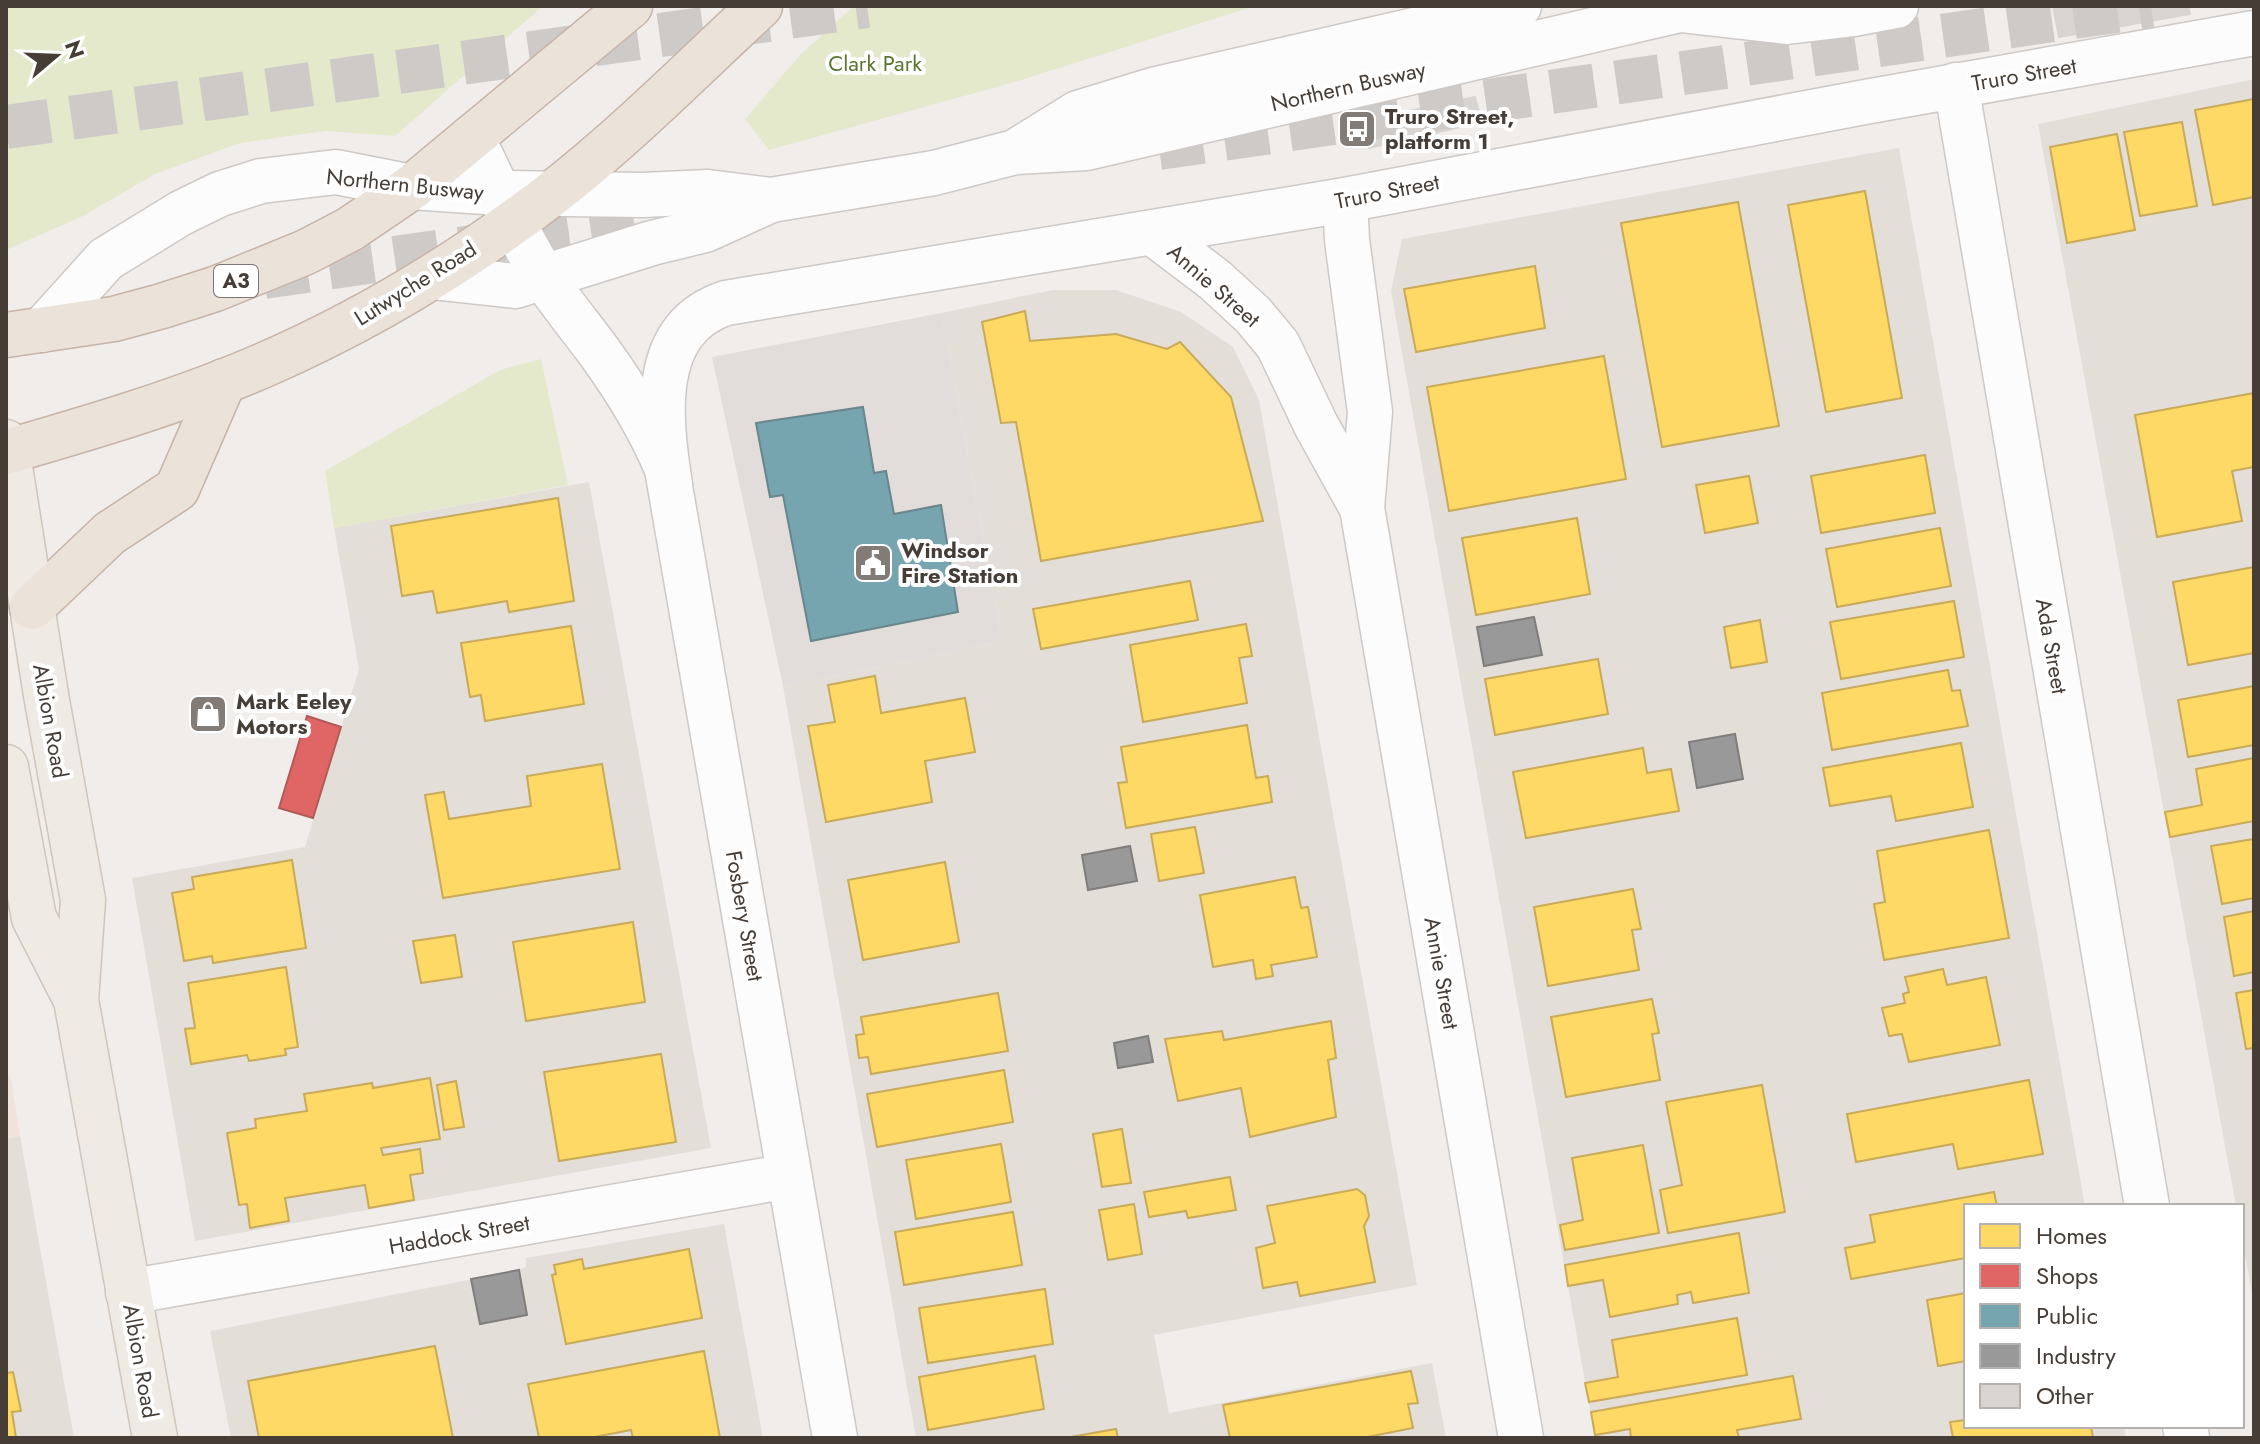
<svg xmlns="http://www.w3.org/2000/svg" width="2260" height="1444" viewBox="0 0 2260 1444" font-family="Jost,sans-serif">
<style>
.residential{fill:#e4ded9}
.commercial{fill:#efe3dc}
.industrial{fill:#e2dddb}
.green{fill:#e4e9cc}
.homes{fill:#ffd966;stroke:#c8aa58;stroke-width:2}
.shops{fill:#e06666;stroke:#b25a58;stroke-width:2}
.public{fill:#76a5af;stroke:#68868b;stroke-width:2}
.industry{fill:#999;stroke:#807d7c;stroke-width:2}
.building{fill:#d8d4d2;stroke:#d9d4d1;stroke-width:2}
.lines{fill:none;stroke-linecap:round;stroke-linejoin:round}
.highway-tunnel{stroke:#cecac7;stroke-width:44;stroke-dasharray:44 22;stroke-linecap:butt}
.minor-casing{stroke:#cdc9c7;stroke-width:47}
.major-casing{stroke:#d1c5ba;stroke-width:47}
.highway-casing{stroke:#c7b4a8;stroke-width:47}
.minor{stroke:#fdfcfc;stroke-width:44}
.major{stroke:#f0eae4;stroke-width:44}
.highway{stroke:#ebe2da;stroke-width:44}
.labels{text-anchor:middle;stroke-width:8;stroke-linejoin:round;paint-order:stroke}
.shield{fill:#fff;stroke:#7e7773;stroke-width:2}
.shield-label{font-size:20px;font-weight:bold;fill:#463d37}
.park-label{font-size:22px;fill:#59752d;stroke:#fff}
.street-label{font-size:22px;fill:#463d37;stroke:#fff}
.poi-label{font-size:22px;font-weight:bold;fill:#463d37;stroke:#fff;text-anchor:start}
</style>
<rect width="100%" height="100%" fill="#f0edeb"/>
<g class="residential">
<path d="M 2254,79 L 2254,1304 L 2242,1238 L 2242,1206 L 2236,1206 L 2038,124 Z"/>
<path d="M 1899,148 L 2085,1206 L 1966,1206 L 1966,1426 L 2124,1426 L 2126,1438 L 1595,1438 L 1391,291 L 1402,239 Z"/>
<path d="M 1053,290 L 1116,290 L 1181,312 L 1233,347 L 1259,400 L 1417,1285 L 1154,1335 L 1169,1413 L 1432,1363 L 1446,1438 L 916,1438 L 783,686 L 1002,641 L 941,313 Z"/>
<path d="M 589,482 L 711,1148 L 195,1241 L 132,878 L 305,847 L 359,669 L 334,528 Z"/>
<path d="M 20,1136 L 74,1438 L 6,1438 L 6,1139 Z"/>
<path d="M 724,1224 L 763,1438 L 231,1438 L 210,1331 L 519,1270 L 526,1267 L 526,1258 Z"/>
</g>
<path class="commercial" d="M 6,1071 L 11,1079 L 20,1136 L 6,1139 Z"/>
<path class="industrial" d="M 941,313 L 1002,641 L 783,686 L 712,357 Z"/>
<g class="green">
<path d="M 6,6 L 543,6 L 395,136 L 326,131 L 240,143 L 155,174 L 83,216 L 6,250 Z"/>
<path d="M 854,6 L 1255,6 L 1018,81 L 769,150 L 745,119 L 800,55 Z"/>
<path d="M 541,359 L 568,485 L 334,528 L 325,471 L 500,370 Z"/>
</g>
<g class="homes">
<path d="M 2254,99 L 2254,197 L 2213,205 L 2195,110 Z"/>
<path d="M 2182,122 L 2197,206 L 2140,216 L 2124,132 Z"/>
<path d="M 2117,134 L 2135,230 L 2067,243 L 2050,147 Z"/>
<path d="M 1865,191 L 1902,398 L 1826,412 L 1788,205 Z"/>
<path d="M 1738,202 L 1779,426 L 1662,447 L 1621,223 Z"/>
<path d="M 1535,266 L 1545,328 L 1416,352 L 1404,289 Z"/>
<path d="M 1025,311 L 1030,341 L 1116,334 L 1167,349 L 1180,342 L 1231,397 L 1263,521 L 1041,561 L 1016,422 L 1001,423 L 982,322 Z"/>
<path d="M 1604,356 L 1626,479 L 1449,511 L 1427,387 Z"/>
<path d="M 2254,393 L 2254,467 L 2232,471 L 2242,521 L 2157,537 L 2135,415 Z"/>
<path d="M 1925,455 L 1935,513 L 1821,533 L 1811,476 Z"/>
<path d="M 1749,476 L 1758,523 L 1705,533 L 1696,485 Z"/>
<path d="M 558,498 L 574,601 L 509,612 L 507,601 L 437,613 L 433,591 L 402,596 L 391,526 Z"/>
<path d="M 1577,518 L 1590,594 L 1476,615 L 1462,538 Z"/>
<path d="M 1940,528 L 1951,586 L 1837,607 L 1826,549 Z"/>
<path d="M 2254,567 L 2254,653 L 2188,665 L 2173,582 Z"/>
<path d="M 1190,581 L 1198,620 L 1041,649 L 1033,609 Z"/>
<path d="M 1954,601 L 1964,657 L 1841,679 L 1830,622 Z"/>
<path d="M 1760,620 L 1767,662 L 1731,668 L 1724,627 Z"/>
<path d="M 1246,624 L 1252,656 L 1239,658 L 1247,703 L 1143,722 L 1130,645 Z"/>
<path d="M 571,626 L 584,704 L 485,721 L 481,695 L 470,697 L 461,643 Z"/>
<path d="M 1598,659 L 1608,714 L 1495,735 L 1485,679 Z"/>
<path d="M 1948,670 L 1952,691 L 1960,690 L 1968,726 L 1832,750 L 1822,693 Z"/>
<path d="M 875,676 L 881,713 L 965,698 L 975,752 L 925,761 L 932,802 L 826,822 L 808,726 L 835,722 L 828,685 Z"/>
<path d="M 2254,686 L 2254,745 L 2188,757 L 2178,700 Z"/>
<path d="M 1247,725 L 1256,778 L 1268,776 L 1272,802 L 1126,828 L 1118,783 L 1127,782 L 1121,747 Z"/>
<path d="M 1961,743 L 1973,807 L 1896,821 L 1891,796 L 1830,806 L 1823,768 Z"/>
<path d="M 1643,748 L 1647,773 L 1671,769 L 1679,811 L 1526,838 L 1513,772 Z"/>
<path d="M 2254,758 L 2254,821 L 2170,837 L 2165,812 L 2202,805 L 2196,769 Z"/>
<path d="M 602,764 L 620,869 L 443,898 L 425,795 L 444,792 L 449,819 L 531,806 L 527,776 Z"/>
<path d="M 1195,827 L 1204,873 L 1159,881 L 1151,834 Z"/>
<path d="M 1989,830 L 2009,938 L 1884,960 L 1874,904 L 1885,902 L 1877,851 Z"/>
<path d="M 2254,839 L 2254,898 L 2222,904 L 2211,846 Z"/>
<path d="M 292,860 L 306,948 L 213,963 L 212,956 L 184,961 L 172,893 L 194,889 L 192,877 Z"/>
<path d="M 945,862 L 959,942 L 863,960 L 848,880 Z"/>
<path d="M 1295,877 L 1301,908 L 1308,907 L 1317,957 L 1271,965 L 1273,976 L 1256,979 L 1253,960 L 1213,967 L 1200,895 Z"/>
<path d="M 1633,889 L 1641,929 L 1632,930 L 1639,970 L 1548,986 L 1534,907 Z"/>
<path d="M 2254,911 L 2254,972 L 2234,976 L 2224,917 Z"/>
<path d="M 633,922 L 645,1002 L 526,1021 L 513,942 Z"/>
<path d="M 455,935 L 462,977 L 421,983 L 413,941 Z"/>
<path d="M 286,967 L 298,1047 L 285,1049 L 286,1055 L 249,1061 L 247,1055 L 191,1064 L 185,1029 L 195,1028 L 188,983 Z"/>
<path d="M 1943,969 L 1947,985 L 1986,977 L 2000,1045 L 1909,1062 L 1902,1034 L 1889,1036 L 1882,1008 L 1905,1003 L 1903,994 L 1909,992 L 1905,977 Z"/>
<path d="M 2254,990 L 2254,1048 L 2246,1049 L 2236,993 Z"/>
<path d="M 998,993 L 1008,1051 L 871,1074 L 868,1057 L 859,1058 L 856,1035 L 864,1034 L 861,1017 Z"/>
<path d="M 1652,999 L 1659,1033 L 1652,1034 L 1660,1080 L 1566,1097 L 1551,1017 Z"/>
<path d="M 1331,1021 L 1336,1058 L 1328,1060 L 1336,1117 L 1250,1137 L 1241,1088 L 1178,1101 L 1165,1039 L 1222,1031 L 1224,1040 Z"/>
<path d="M 661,1054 L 676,1142 L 559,1161 L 544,1072 Z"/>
<path d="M 1004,1070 L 1013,1122 L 877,1147 L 867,1094 Z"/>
<path d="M 430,1078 L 440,1139 L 381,1148 L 383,1155 L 420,1149 L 423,1173 L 410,1175 L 414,1200 L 369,1208 L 365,1185 L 285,1198 L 289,1221 L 250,1228 L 247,1204 L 239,1205 L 227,1133 L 256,1128 L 255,1119 L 307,1111 L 304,1094 L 372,1083 L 373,1088 Z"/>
<path d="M 2029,1080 L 2043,1154 L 1958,1169 L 1953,1144 L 1856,1162 L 1847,1114 Z"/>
<path d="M 456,1081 L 464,1127 L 444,1130 L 437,1085 Z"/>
<path d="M 1762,1085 L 1785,1212 L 1668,1233 L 1660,1190 L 1682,1185 L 1666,1102 Z"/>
<path d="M 1122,1129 L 1131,1183 L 1102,1187 L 1093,1134 Z"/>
<path d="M 1001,1144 L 1011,1202 L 916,1219 L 906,1160 Z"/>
<path d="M 1643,1145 L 1659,1233 L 1565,1250 L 1560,1225 L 1583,1220 L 1572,1158 Z"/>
<path d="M 1230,1177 L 1236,1210 L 1188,1218 L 1186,1211 L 1149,1217 L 1144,1192 Z"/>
<path d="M 1357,1189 L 1365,1195 L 1369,1216 L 1364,1226 L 1375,1282 L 1300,1296 L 1297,1282 L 1263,1288 L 1256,1248 L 1275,1243 L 1267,1206 Z"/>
<path d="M 1994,1192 L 1997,1206 L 1966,1206 L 1966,1258 L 1851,1279 L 1845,1248 L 1875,1242 L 1870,1215 Z"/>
<path d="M 1134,1204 L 1142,1254 L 1108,1260 L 1099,1210 Z"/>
<path d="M 1013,1212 L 1022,1265 L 904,1285 L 895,1232 Z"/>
<path d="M 1739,1233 L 1749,1293 L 1693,1303 L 1691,1292 L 1677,1295 L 1678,1304 L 1610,1317 L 1603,1280 L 1568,1286 L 1565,1265 Z"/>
<path d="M 689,1249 L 702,1318 L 566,1344 L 552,1275 L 556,1274 L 554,1265 L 582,1259 L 584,1269 Z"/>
<path d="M 1045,1289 L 1053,1344 L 928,1363 L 919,1308 Z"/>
<path d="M 1966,1293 L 1966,1361 L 1938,1366 L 1927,1300 Z"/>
<path d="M 1737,1318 L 1747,1375 L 1589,1402 L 1585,1383 L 1618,1377 L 1612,1340 Z"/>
<path d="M 435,1346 L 453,1438 L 259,1438 L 248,1381 Z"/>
<path d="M 704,1351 L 720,1438 L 633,1438 L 631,1430 L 589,1438 L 539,1438 L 528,1384 Z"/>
<path d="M 1035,1356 L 1044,1409 L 928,1430 L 919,1377 Z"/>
<path d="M 1411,1371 L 1418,1403 L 1408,1404 L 1413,1428 L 1362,1438 L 1230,1438 L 1223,1405 Z"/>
<path d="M 13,1372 L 21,1411 L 12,1412 L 16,1438 L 6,1438 L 6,1373 Z"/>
<path d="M 1793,1376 L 1801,1419 L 1737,1430 L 1739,1438 L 1631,1438 L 1630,1429 L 1595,1435 L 1591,1412 Z"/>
<path d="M 1966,1420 L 1966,1426 L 2091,1426 L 2093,1438 L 1953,1438 L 1950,1422 Z"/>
<path d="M 1116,1429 L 1118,1438 L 1065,1438 Z"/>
</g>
<path class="shops" d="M 307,716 L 341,727 L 313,818 L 279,808 Z"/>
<path class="public" d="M 863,407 L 874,473 L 886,471 L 894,514 L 941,505 L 958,612 L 811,641 L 783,495 L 770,497 L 756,423 Z"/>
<g class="industry">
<path d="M 1534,617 L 1542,655 L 1484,666 L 1477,627 Z"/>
<path d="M 1735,734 L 1743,779 L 1697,788 L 1689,742 Z"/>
<path d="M 1130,846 L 1137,881 L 1088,890 L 1082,855 Z"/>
<path d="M 1148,1036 L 1153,1062 L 1118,1068 L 1114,1043 Z"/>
<path d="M 519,1270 L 527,1315 L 480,1324 L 471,1279 Z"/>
</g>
<g class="building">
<path d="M 2053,6 L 2188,6 L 2190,14 L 2059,37 Z"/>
<path d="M 1475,97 L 1482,122 L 1369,148 L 1363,121 Z"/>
</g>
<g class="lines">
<g class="highway-tunnel">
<path d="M 6,127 L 867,6"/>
<path d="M 1159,148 L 2151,6"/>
<path d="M 264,277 L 707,213"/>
</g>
<defs>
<g id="minor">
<path d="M 1680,10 L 1787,22 L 1854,14 L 1896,6"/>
<path d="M 1956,85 L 2147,1206"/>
<path d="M 472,137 C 495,185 517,234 545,279 C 562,305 582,328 600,353 C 626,389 650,428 667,469 L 835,1438"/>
<path d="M 1020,149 L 1078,113 L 1153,90 L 1519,6"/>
<path d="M 1345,200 L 1347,240 L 1370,412 L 1362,508 L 1521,1438"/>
<path d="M 1153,233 L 1215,280 L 1253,315 L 1278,345 L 1316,425 L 1362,508"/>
<path d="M 432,277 L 515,286 L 652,243 L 705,230 L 771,200 L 934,173 L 1015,152 L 1086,148 L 1696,6"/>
<path d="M 42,330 L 106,259 L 181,213 L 220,194 L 261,181 L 336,172 L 412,187 L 499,193 L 643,195 L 708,192 L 771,200"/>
<path d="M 670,485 C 660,419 648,329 726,303 L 1345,200 L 1865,102 L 2254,33"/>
<path d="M 128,1292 L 789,1176"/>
<path d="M 2185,1426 L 2187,1438"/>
</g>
<g id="major">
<path d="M 6,442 L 46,695 L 83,900 L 76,1000 L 155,1438"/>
<path d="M 6,767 L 34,918 L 75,998"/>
</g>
<g id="highway">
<path d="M 6,335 L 114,319 L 162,306 L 215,289 L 306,252 L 350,229 L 412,187 L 630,6"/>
<path d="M 6,452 C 92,427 181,401 264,365 C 365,321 461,263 549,196 C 624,138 691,70 760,6"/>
<path d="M 32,607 L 110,533 L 177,489 L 224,381"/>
</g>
</defs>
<use href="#minor" class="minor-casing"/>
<use href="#major" class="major-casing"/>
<use href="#highway" class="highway-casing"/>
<use href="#minor" class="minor"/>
<use href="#major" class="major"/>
<use href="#highway" class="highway"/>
</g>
<defs>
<symbol id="bus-square" viewBox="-11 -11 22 22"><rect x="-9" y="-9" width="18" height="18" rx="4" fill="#827b76" stroke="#fff"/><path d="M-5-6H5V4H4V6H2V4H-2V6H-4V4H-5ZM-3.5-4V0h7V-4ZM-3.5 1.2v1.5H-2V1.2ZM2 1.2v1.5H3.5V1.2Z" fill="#fff"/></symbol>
<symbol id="civic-square" viewBox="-11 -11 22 22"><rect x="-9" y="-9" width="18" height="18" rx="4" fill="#827b76" stroke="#fff"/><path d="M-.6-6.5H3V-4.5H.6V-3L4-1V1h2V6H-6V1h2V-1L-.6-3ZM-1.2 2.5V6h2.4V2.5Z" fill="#fff"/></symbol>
<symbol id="shop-square" viewBox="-11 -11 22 22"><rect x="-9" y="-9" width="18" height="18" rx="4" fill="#827b76" stroke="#fff"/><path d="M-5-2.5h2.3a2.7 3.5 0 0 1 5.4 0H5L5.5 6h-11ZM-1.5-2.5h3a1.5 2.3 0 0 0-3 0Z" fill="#fff"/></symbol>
</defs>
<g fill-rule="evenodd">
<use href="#bus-square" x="1335" y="107" width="44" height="44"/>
<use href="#civic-square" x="851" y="541" width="44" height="44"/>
<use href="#shop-square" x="186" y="692" width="44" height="44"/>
</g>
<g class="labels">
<rect class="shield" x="214" y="265" width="44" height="32" rx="6"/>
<g class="shield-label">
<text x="236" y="288">A3</text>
</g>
<g class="park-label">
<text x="875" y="71">Clark Park</text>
</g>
<g class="street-label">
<text transform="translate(2024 74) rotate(-10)" y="8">Truro Street</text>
<text transform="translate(1348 86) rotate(-13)" y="8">Northern Busway</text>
<text transform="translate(405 184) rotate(6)" y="8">Northern Busway</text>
<text transform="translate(1387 191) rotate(-11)" y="8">Truro Street</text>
<text transform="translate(415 283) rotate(-32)" y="8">Lutwyche Road</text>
<text transform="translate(1214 285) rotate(41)" y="8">Annie Street</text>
<text transform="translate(2052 646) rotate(80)" y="8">Ada Street</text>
<text transform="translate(51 721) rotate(80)" y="8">Albion Road</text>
<text transform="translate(745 916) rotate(80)" y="8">Fosbery Street</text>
<text transform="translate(1442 973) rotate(80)" y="8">Annie Street</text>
<text transform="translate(459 1234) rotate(-10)" y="8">Haddock Street</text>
<text transform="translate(141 1361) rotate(80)" y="8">Albion Road</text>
</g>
<g class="poi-label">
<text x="1385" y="124">Truro Street,<tspan x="1385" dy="25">platform 1</tspan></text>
<text x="901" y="558">Windsor<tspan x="901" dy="25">Fire Station</tspan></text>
<text x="236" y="709">Mark Eeley<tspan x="236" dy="25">Motors</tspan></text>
</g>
</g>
<rect width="2260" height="1444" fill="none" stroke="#463d37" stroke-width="16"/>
<rect x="1964" y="1204" width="280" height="224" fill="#ffffff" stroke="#b5b1af" stroke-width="2"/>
<rect x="1980" y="1224" width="40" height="24" fill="#ffd966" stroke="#b5b1af" stroke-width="2"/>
<text x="2036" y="1244" font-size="24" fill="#463d37">Homes</text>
<rect x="1980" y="1264" width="40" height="24" fill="#e06666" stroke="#b5b1af" stroke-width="2"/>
<text x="2036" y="1284" font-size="24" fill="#463d37">Shops</text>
<rect x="1980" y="1304" width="40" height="24" fill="#76a5af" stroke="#b5b1af" stroke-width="2"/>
<text x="2036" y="1324" font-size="24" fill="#463d37">Public</text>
<rect x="1980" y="1344" width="40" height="24" fill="#999999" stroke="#b5b1af" stroke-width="2"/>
<text x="2036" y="1364" font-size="24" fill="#463d37">Industry</text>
<rect x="1980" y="1384" width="40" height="24" fill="#d8d4d2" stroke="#b5b1af" stroke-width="2"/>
<text x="2036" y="1404" font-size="24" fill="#463d37">Other</text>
<g transform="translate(56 56) rotate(71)" stroke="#ffffff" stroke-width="6" paint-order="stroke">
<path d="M0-6L14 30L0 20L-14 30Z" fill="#463d37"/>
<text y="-12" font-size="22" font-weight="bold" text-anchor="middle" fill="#463d37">N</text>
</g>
</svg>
